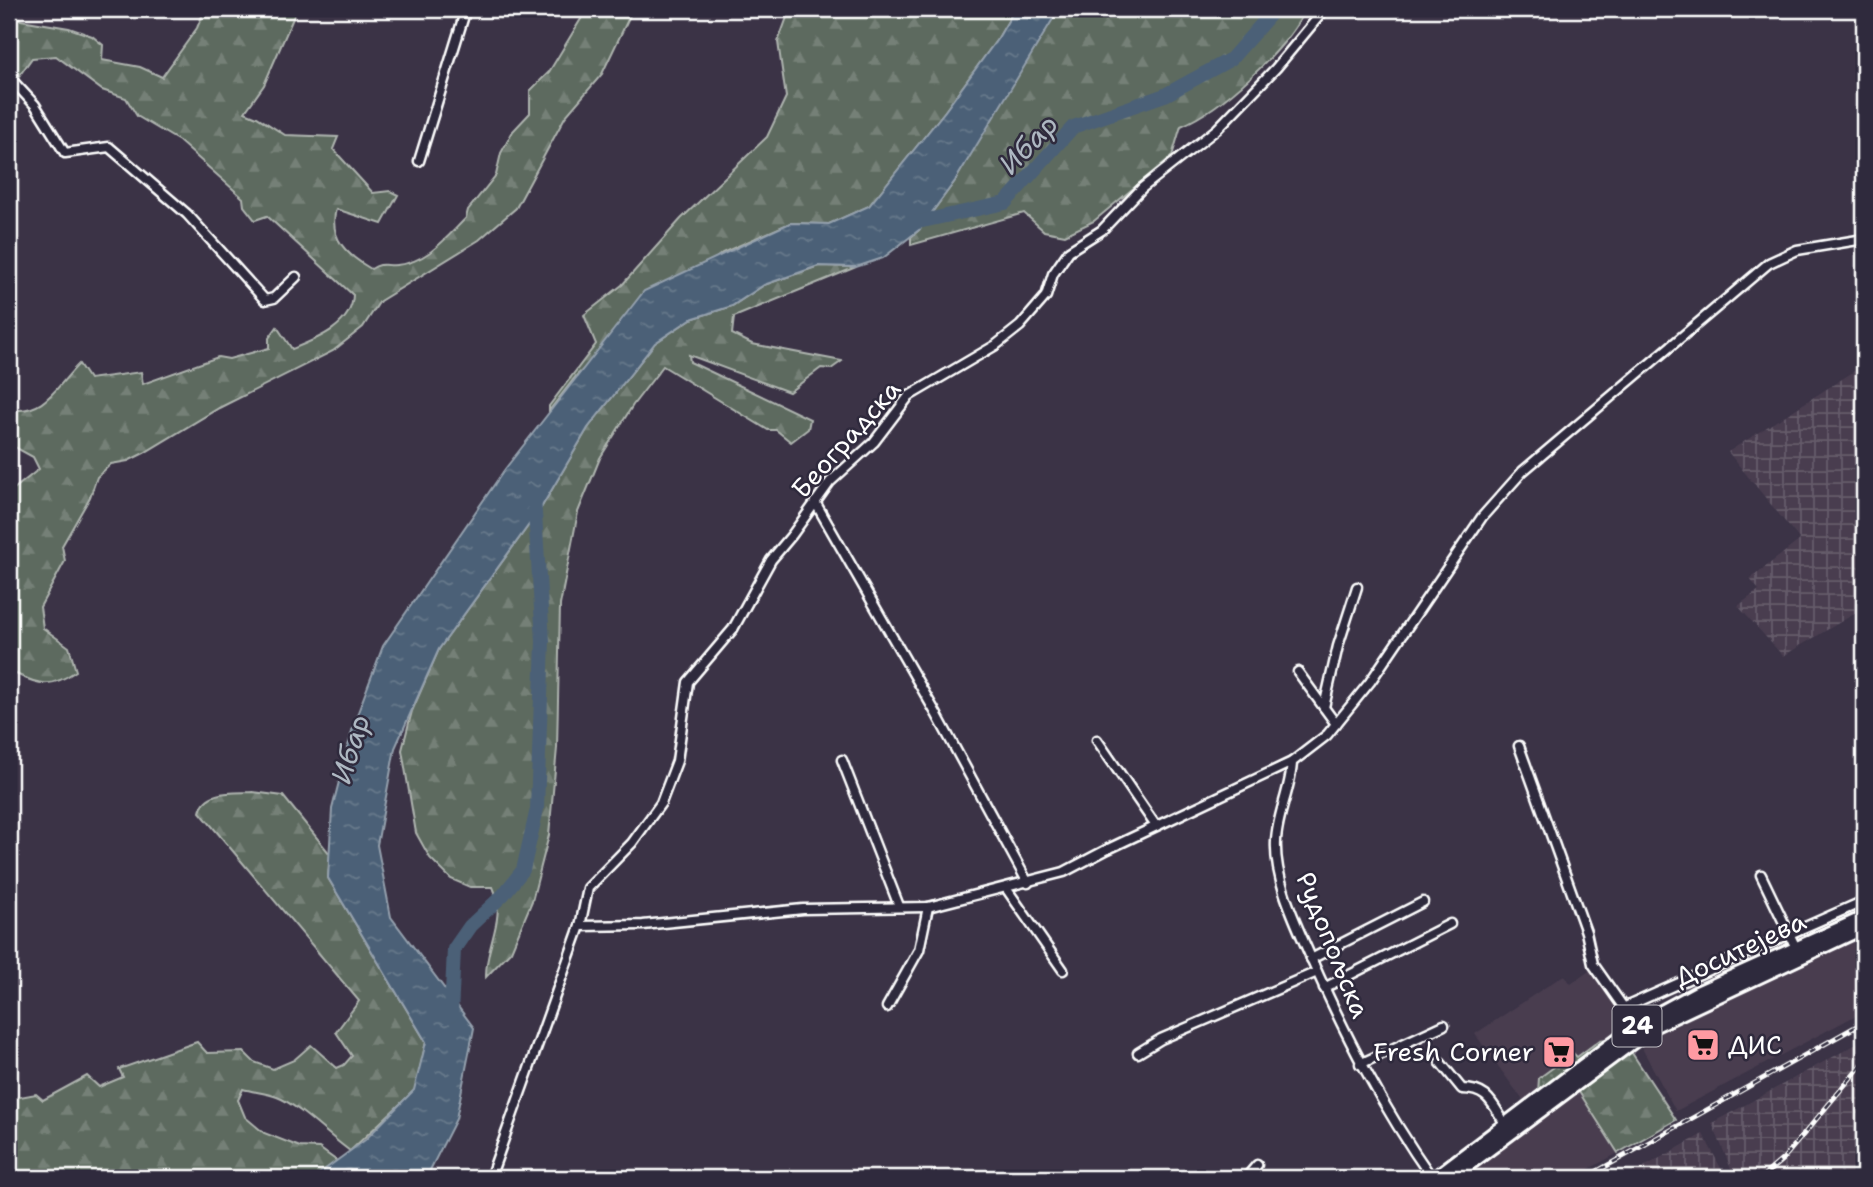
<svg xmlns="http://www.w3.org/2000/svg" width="1873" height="1187" viewBox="0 0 1873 1187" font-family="'Shantell Sans',sans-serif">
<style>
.built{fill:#4a3e50}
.industrial{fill:url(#industrial-grid)}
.grass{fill:url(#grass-dots);stroke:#aeb4af;stroke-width:2}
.forest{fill:url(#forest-firs);stroke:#aeb4af;stroke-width:2}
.water{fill:url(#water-ripples);stroke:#94a0ad;stroke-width:2}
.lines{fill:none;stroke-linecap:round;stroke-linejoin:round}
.river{stroke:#4c6177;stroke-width:14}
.minor-casing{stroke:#fff;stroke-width:13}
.primary-casing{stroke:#fff;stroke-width:18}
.minor{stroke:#2f2a3d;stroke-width:8}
.primary{stroke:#2f2a3d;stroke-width:12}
.rail-casing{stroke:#fff;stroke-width:5}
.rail{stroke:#2f2a3d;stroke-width:2.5;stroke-dasharray:8;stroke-linecap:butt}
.labels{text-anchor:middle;stroke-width:5;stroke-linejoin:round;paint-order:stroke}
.shield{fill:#2f2a3d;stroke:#c1bfc5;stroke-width:2}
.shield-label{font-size:24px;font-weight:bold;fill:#fff}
.street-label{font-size:26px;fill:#fff;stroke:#2f2a3d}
.poi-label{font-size:26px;fill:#fff;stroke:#2f2a3d;text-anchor:start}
.water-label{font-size:28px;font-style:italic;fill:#aeb8c2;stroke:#2f2a3d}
</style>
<defs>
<pattern id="industrial-grid" width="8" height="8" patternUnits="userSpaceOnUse" patternTransform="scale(1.75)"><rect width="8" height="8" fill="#4a3e50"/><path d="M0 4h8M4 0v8" fill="none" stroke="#655b6a"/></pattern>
<pattern id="grass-dots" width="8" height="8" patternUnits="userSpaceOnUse" patternTransform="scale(1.75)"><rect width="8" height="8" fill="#5d6a5f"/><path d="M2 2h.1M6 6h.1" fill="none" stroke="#758077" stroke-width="1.8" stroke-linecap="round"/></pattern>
<pattern id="forest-firs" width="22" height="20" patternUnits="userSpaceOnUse" patternTransform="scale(1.75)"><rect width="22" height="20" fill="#5d6a5f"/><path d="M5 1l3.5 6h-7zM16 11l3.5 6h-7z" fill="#758077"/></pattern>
<pattern id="water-ripples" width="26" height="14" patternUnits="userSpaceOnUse" patternTransform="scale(1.75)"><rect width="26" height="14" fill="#4c6177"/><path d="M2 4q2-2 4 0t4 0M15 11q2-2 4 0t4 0" fill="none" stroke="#67798b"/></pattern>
</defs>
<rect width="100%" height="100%" fill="#3b3346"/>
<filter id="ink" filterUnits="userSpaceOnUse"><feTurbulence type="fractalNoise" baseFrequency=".0143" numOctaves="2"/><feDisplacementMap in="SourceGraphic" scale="14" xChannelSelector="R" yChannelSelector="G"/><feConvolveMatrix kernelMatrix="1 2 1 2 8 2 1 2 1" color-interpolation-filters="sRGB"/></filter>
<g filter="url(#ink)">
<g class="built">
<path d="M 1864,927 L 1864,1011 L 1676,1111 L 1636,1037 Z"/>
<path d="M 1592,969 L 1631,1021 L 1525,1103 L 1475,1034 L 1564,975 L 1571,984 Z"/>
<path d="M 1574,1084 L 1618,1153 L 1572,1178 L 1483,1178 L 1472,1161 Z"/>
</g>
<g class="industrial">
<path d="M 1864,365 L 1864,608 L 1783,656 L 1738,606 L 1759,590 L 1750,579 L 1800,540 L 1728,452 Z"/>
<path d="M 1864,1040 L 1864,1178 L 1735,1178 L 1712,1123 Z"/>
<path d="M 1703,1134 L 1726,1178 L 1624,1178 Z"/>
</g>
<path class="grass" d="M 1606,1039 L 1605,1041 L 1538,1092 L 1539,1078 L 1573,1053 L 1577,1057 L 1600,1040 Z"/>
<g class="forest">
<path d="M 9,9 L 21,20 L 69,28 L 92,36 L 103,45 L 102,60 L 140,67 L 162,77 L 197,28 L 205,9 L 297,9 L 264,85 L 245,112 L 257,117 L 285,135 L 338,137 L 333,149 L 373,193 L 390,191 L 398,195 L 382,224 L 336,209 C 328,238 347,255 371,269 C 382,262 385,266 397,265 C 428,262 446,238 466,218 L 468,210 L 496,175 L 501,153 L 513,131 L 530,113 L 530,91 L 549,72 L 587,9 L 633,9 L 602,74 L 565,117 L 516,208 L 479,240 L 380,301 L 363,327 L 333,351 L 219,408 L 144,453 L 128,461 L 111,464 L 97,477 L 90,497 L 62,546 L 65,561 L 40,607 L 43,628 L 69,647 L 76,671 C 52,688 40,686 14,673 L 9,675 L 9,493 L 39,469 L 33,457 L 9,444 L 9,409 C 45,416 57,385 79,364 L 89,379 L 141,372 L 143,384 L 218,357 L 229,359 L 269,348 L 269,338 L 277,327 L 292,349 C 317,339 352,326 353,295 L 267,216 L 255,220 L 244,206 L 243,198 L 179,141 L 137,116 L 126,98 L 102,90 L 56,56 L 32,58 L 14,83 L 9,77 Z"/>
<path d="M 790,9 L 1015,9 L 998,38 L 945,111 L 869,206 L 829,224 L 790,223 L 722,253 L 577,375 L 549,411 L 549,406 L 596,344 L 584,315 L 622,285 L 681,219 L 767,137 L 786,97 L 778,42 Z"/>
<path d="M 1054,9 L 1306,9 C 1287,49 1222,109 1181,126 L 1172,156 L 1094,221 L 1065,235 L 1044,231 L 1024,213 L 911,245 L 911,237 L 919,230 L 955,181 Z"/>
<path d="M 819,266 L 856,267 L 734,317 L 732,334 L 752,344 L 842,361 L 831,369 L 821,368 L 789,392 L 689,355 L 690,362 L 810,419 L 808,429 L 791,442 L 776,430 L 768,430 L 663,366 L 633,405 L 600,458 L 578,512 L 560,605 L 557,748 L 549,835 L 532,901 L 511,951 L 486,977 C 485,946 507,918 493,887 L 470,887 L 451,879 L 430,858 L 416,833 L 402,750 L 412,711 L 439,649 L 541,508 L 588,428 L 655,343 L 691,319 L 732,306 L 764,285 Z"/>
<path d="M 253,792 L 283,796 L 330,854 L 328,878 L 426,1042 L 415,1090 L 350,1151 C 330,1137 297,1104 277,1097 C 266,1093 254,1092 243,1089 L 238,1100 L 245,1117 L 264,1133 L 300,1147 L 319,1148 L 337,1161 L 313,1178 L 9,1178 L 9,1099 L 36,1094 L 43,1100 L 87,1076 L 99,1087 L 123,1077 L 119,1069 L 197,1042 L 207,1053 L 244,1052 L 254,1062 L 273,1069 L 294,1060 L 311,1045 L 337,1068 L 344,1065 L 352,1056 L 336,1032 L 359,1001 L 200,812 C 205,789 234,793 253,792 Z"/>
<path d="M 1626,1044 L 1676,1120 L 1618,1153 L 1574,1084 Z"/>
</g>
<path class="water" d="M 1015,9 L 1059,9 L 955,181 L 919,230 L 883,258 L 856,267 L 818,266 L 764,285 L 732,306 L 691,319 L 655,343 L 588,428 L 541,508 L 439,649 L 395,748 L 377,845 L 391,917 L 474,1028 L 456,1119 L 426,1178 L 313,1178 L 365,1140 L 414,1090 L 426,1042 L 328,878 L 332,809 L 354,723 L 383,646 L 505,469 L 644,291 L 790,223 L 829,224 L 869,206 L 945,111 L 998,38 Z"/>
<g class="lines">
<g class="river">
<path d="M 909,224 L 1005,203 L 1073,127 L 1165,95 L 1231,59 L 1275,9"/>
<path d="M 451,1015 L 454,949 L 470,926 L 503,895 L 523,870 L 537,809 L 543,641 L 534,497"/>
</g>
<defs>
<g id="minor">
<path d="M 9,77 L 35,105 L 65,153 L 109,147 L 187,214 L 265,300 L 274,298 L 296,277"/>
<path d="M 419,161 L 466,9"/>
<path d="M 815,502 L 937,715 L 1028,883"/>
<path d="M 1298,672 L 1336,724"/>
<path d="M 1324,707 L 1338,646 L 1357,587"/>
<path d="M 1097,740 L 1156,826"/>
<path d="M 1519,746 L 1586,932 L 1593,964 L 1638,1028"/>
<path d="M 842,760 L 899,906"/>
<path d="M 1292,762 L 1327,735 L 1370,682 L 1482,517 L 1523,471 L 1769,263 L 1797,250 L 1864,239"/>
<path d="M 1761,875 L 1796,948"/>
<path d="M 1006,888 L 1063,970"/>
<path d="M 580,926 L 643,925 L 803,909 L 928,907 L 1064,872 L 1108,849 L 1292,762 C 1291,789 1277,814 1276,841 C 1274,880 1296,923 1311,958 C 1346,1037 1382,1107 1432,1178"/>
<path d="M 1311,959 L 1423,902"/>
<path d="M 1324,988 L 1450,924"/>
<path d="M 887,1007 L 919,950 L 928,907"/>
<path d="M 1623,1008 L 1864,901"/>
<path d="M 1138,1053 L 1161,1039 L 1317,972"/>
<path d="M 1440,1062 L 1462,1089 C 1489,1089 1492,1104 1506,1125"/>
<path d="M 1360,1064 L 1444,1025"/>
<path d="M 490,1178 L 580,926 L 588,888 L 632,843 L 661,803 L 677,761 L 688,682 L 733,629 L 771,560 L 792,535 L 830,482 L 874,442 L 909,396 L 996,345 L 1020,326 L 1046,296 L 1053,274 L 1069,251 L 1102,230 L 1142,188 L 1217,129 L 1276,68 L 1325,9"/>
<path d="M 1246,1178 L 1257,1165"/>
</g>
<g id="primary">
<path d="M 1435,1178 L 1636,1026 L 1697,993 L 1864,918"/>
<path d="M 1450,1178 L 1655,1025 L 1864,927"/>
</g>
</defs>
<use href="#minor" class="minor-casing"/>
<use href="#primary" class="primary-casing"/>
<use href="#minor" class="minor"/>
<use href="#primary" class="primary"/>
<defs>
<g id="rail">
<path d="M 1585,1178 L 1864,1022"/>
<path d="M 1761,1178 L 1783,1159 L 1864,1062"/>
</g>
</defs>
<use href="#rail" class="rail-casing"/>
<use href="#rail" class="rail"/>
</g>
</g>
<defs>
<symbol id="supermarket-square" viewBox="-11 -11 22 22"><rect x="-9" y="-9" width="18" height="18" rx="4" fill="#ff9aa2" stroke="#2f2a3d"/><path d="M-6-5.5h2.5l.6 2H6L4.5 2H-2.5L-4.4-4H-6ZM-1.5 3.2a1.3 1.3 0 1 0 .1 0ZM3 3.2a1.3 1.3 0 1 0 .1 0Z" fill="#111"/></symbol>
</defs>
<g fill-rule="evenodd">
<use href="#supermarket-square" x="1684" y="1026" width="38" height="38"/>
<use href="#supermarket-square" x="1540" y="1033" width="38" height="38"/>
</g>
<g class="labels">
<rect class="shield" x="1612.5" y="1005.5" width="49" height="41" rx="5"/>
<g class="shield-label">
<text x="1637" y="1034">24</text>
</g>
<g class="street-label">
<text transform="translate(846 439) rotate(-48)" y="9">Београдска</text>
<text transform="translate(1333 945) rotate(68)" y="9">Рудопољска</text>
<text transform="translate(1740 949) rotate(-25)" y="9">Доситејева</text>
</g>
<g class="poi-label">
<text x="1728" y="1054">ДИС</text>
<text x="1534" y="1061" text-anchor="end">Fresh Corner</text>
</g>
<g class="water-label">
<text transform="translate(1028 144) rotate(-46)" y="10">Ибар</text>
<text transform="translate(350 749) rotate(-73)" y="10">Ибар</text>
</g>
</g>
<rect width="1873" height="1187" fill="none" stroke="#2f2a3d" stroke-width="35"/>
<rect x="18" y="18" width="1838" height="1152" fill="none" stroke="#fff" stroke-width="2.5" filter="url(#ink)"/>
</svg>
